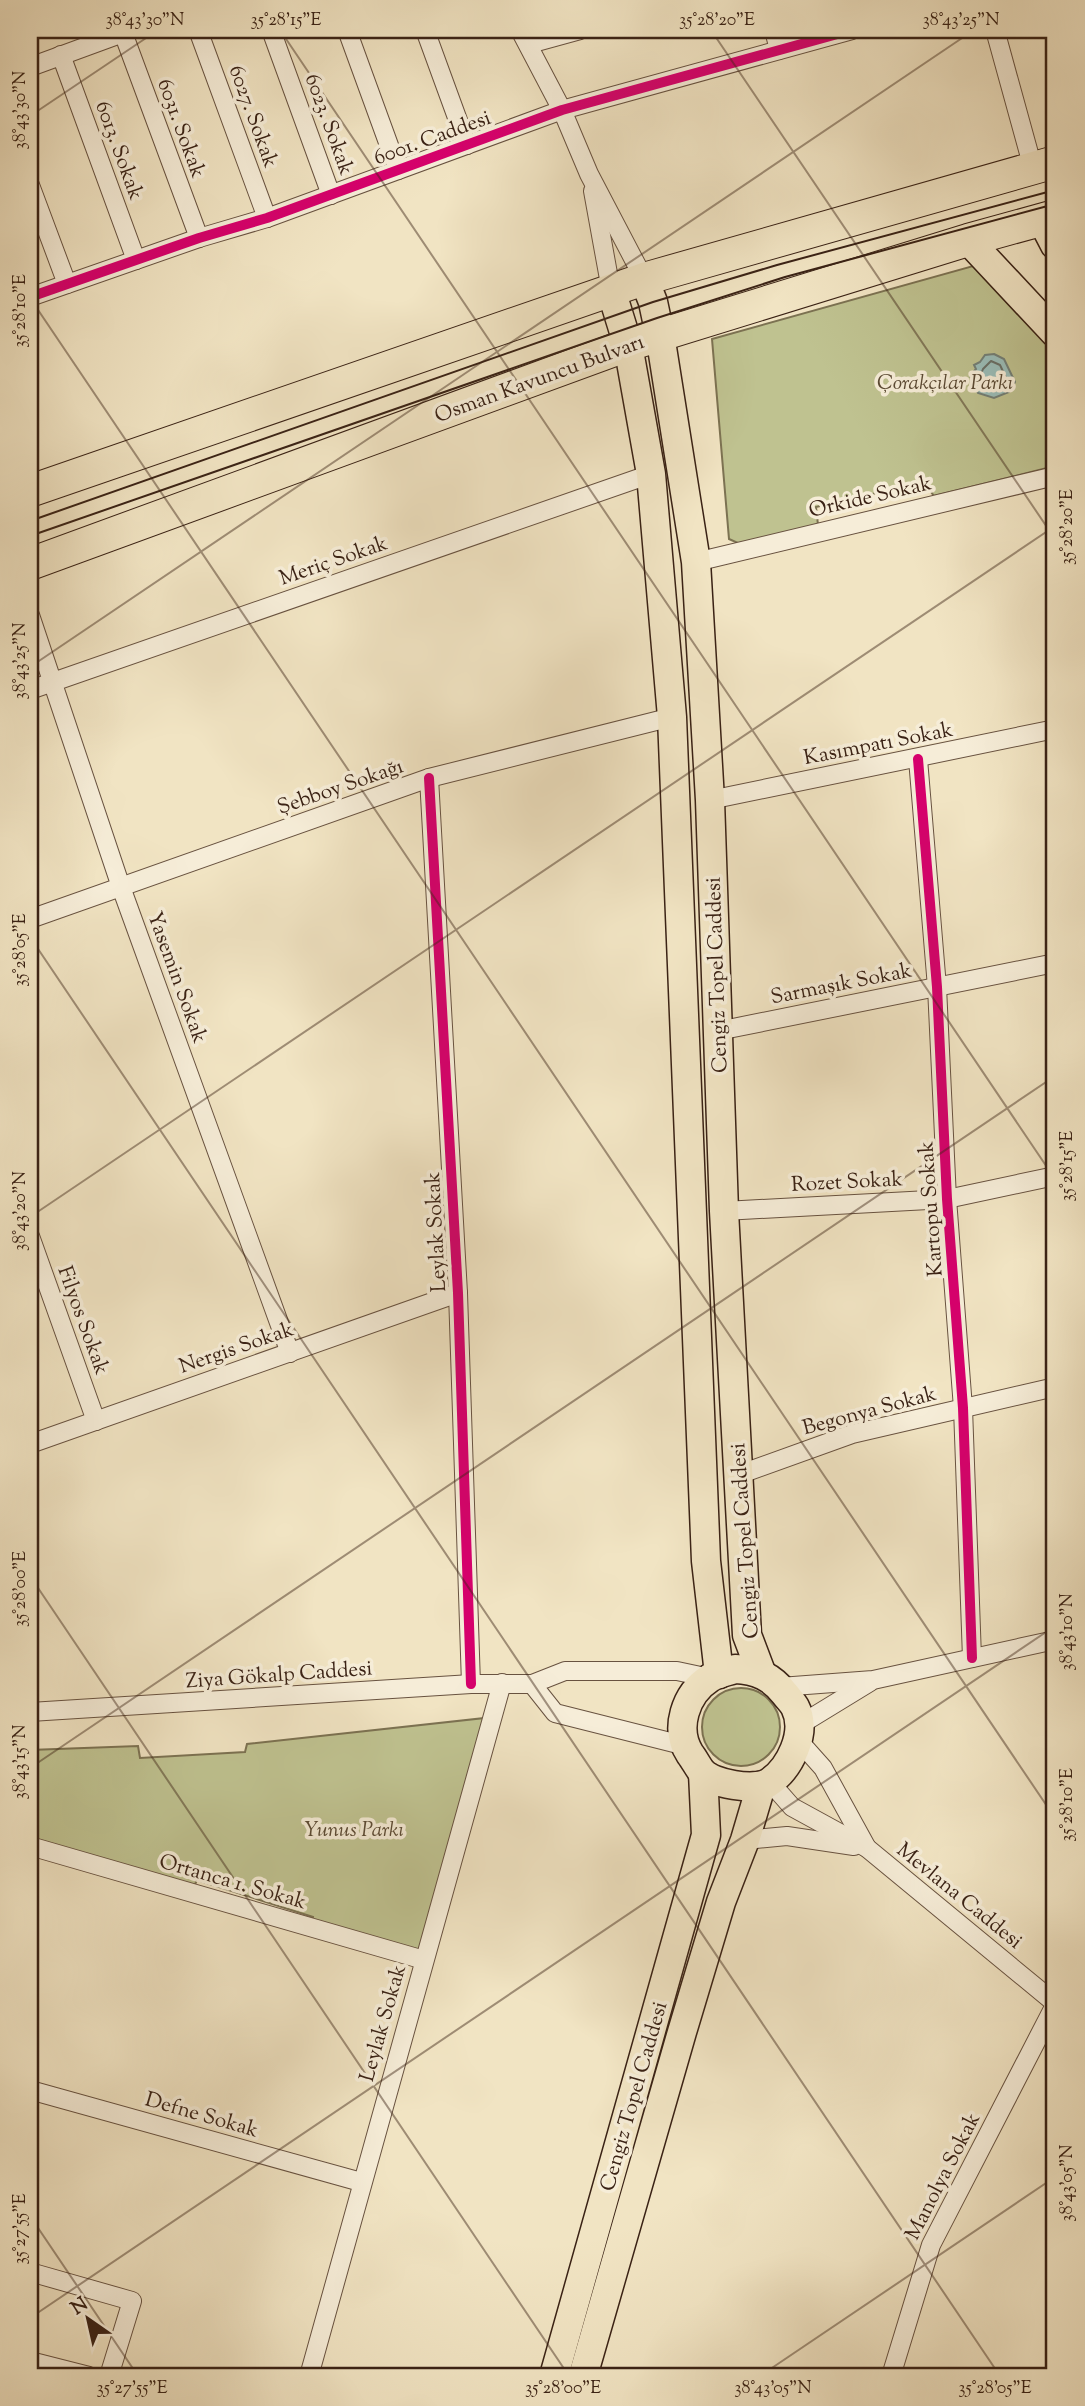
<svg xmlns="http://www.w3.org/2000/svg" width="1085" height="2406" viewBox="0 0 1085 2406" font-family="'Sorts Mill Goudy',serif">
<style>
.green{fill:#bfc290;stroke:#7c7252;stroke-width:2}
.water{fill:#9bbeb9;stroke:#748077;stroke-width:2}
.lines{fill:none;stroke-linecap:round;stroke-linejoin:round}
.shore{stroke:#6a7067;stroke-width:2}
.street-casing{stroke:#685240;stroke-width:20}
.primary-casing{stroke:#3a2215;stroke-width:31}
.highway-casing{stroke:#3a2215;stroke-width:34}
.street{stroke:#f6edd8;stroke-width:18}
.primary{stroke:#f1e4c3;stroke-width:28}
.highway{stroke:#f1e4c3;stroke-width:32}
.tram{stroke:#3a2215;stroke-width:2}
.cycleway-casing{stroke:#f6edd8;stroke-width:15}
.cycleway{stroke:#d6006c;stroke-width:10}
.ticks{fill:none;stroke:#3a2215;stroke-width:2;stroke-opacity:0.45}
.labels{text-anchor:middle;stroke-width:7;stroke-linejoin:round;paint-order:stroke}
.street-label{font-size:21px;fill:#3a2215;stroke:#f6edd8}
.park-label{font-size:21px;font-style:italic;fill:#5b4a34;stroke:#f6edd8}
.neatline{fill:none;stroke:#3a2215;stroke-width:2.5}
.ticks-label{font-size:18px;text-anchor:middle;fill:#3a2215}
</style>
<rect width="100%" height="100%" fill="#f1e4c3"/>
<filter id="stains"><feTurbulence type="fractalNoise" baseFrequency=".00286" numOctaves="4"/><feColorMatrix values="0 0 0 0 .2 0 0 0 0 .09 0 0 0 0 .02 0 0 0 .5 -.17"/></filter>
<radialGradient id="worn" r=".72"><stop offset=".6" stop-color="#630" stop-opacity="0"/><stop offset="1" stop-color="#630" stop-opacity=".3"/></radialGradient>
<g class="green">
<path d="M 973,266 L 1055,346 L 1055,466 L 934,496 L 924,482 L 816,507 L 818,525 L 740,544 L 729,539 L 712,339 Z"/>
<circle cx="741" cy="1727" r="39"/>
<path d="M 485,1718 L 421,1956 L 311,1926 L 313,1917 L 197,1880 L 192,1891 L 30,1842 L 30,1750 L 138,1746 L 140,1758 L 245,1752 L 247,1744 Z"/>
</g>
<path class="water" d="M 994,354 L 1004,359 L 1015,382 L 1009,392 L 994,398 L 978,393 L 970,376 L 976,369 L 974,365 L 980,362 L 985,355 Z"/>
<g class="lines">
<path class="shore" d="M 991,361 L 1000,365 L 1007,380 L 1004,387 L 995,391 L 983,387 L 979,379 L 983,369 Z"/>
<defs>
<g id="street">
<path d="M 122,30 L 199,238"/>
<path d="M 198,30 L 267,218"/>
<path d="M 271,30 L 331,195"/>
<path d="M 347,30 L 398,170"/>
<path d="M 425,30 L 467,145"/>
<path d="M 520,30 L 562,110 L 589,174 L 644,279"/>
<path d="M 774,30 L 779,50"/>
<path d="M 995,30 L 1033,168"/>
<path d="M 529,44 L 580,30"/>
<path d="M 61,55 L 136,260"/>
<path d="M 30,67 L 131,30"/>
<path d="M 30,185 L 67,284"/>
<path d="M 593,191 L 611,290"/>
<path d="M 30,297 L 199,238 L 267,218 L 562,110 L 852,30"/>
<path d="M 696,562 L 1055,476"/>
<path d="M 30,615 L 121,887 L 290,1353"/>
<path d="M 30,690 L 651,474"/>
<path d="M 918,759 L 937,987 L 947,1199 L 963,1408 L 972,1658"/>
<path d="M 429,778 L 458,1293 L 471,1684"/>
<path d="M 710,800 L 1055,729"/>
<path d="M 30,919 L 429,778 L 672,717"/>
<path d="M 718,1031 L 1055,963"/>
<path d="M 724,1211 L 947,1199 L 1055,1176"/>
<path d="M 30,1236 L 96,1421"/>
<path d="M 30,1444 L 458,1293"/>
<path d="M 738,1475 L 852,1434 L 1055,1387"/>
<path d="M 532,1684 L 555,1713 L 686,1746"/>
<path d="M 780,1687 L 873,1680 L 1055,1640"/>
<path d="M 30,1712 L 471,1684 L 532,1684 L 565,1671 L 677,1671 L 710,1678"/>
<path d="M 798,1726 L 870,1682"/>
<path d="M 798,1740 L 823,1768 L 867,1848"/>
<path d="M 770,1782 L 792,1807 L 867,1848 L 1055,2003"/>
<path d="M 745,1840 L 787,1836 L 854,1846"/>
<path d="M 30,1846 L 424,1960"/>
<path d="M 30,2090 L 361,2182"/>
<path d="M 30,2272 L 132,2301 L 109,2376"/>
<path d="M 30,2361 L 89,2376"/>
<path d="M 309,2376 L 502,1683"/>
<path d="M 891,2376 L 931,2245 L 1055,2005"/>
</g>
<g id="primary">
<path d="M 1042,220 L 1055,245"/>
<path d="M 968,240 L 1055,333"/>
<path d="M 644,279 L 653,302 L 660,335 L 696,562 L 710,800 L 724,1211 L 747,1635 L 761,1672"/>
<path d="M 611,290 L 628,345 L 651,474 L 672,717 L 706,1561 L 719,1674"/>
<path d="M 735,1669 C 757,1670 772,1677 785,1694 C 788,1698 793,1703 795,1707 C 808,1732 790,1769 768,1783 C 754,1791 713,1784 702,1772 C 698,1767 694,1759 690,1754 C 674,1729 685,1694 710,1678 C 717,1673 726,1672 735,1669 Z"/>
<path d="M 554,2376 L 706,1835 L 703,1773"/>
<path d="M 583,2376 L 682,2032 L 721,1902 L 745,1840 L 761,1786"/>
</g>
<g id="highway">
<path d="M 30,491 L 644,279 L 1055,162"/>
<path d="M 30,564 L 628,345 L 968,240 L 1055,216"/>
</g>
</defs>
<use href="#street" class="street-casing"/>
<use href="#primary" class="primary-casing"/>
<use href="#highway" class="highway-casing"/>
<use href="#street" class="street"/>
<use href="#primary" class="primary"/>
<use href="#highway" class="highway"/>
<g class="tram">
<path d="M 30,521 L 653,302 L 777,265 L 1055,190"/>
<path d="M 30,536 L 657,318 L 785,277 L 1055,204"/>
</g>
<defs>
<g id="cycleway">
<path d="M 30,297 L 199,238 L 267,218 L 562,110 L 852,30"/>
<path d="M 918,759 L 937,987 L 947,1199 L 963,1408 L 972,1658"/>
<path d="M 429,778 L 458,1293 L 471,1684"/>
</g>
</defs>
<use href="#cycleway" class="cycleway-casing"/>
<use href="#cycleway" class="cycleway"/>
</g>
<path class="ticks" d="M 280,30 L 1055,1179M 711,30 L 1055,539M 30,116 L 158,30M 30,298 L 1055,1818M 30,667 L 974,30M 30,937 L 1000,2376M 30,1217 L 1055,526M 30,1576 L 569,2376M 30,1768 L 1055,1076M 30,2216 L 138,2376M 30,2318 L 1055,1626M 760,2376 L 1055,2177"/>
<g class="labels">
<g class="street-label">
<text transform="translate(254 116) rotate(70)" y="7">6027. Sokak</text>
<text transform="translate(330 124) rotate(70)" y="7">6023. Sokak</text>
<text transform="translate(182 128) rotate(70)" y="7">6031. Sokak</text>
<text transform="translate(432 137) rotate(-20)" y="7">6001. Caddesi</text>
<text transform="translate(120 150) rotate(70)" y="7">6013. Sokak</text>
<text transform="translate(539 378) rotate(-20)" y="7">Osman Kavuncu Bulvarı</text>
<text transform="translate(870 496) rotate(-13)" y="7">Orkide Sokak</text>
<text transform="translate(333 560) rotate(-19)" y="7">Meriç Sokak</text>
<text transform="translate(878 743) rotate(-11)" y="7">Kasımpatı Sokak</text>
<text transform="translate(340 786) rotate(-19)" y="7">Şebboy Sokağı</text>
<text transform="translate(716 975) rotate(-92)" y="7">Cengiz Topel Caddesi</text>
<text transform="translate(178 977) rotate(70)" y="7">Yasemin Sokak</text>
<text transform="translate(841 983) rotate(-11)" y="7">Sarmaşık Sokak</text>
<text transform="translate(847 1181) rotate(-3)" y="7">Rozet Sokak</text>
<text transform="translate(930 1209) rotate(-94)" y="7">Kartopu Sokak</text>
<text transform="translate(435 1232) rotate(-93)" y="7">Leylak Sokak</text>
<text transform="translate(84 1320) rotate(70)" y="7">Filyos Sokak</text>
<text transform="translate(236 1347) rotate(-19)" y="7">Nergis Sokak</text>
<text transform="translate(869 1410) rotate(-15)" y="7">Begonya Sokak</text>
<text transform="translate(744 1541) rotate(-94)" y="7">Cengiz Topel Caddesi</text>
<text transform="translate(279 1674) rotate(-4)" y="7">Ziya Gökalp Caddesi</text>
<text transform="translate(233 1881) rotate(16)" y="7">Ortanca 1. Sokak</text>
<text transform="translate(960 1895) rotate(39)" y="7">Mevlana Caddesi</text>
<text transform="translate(382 2023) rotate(-74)" y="7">Leylak Sokak</text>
<text transform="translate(633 2096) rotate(-74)" y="7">Cengiz Topel Caddesi</text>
<text transform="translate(202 2114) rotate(16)" y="7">Defne Sokak</text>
<text transform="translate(942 2176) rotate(-63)" y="7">Manolya Sokak</text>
</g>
<g class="park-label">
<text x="945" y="389">Çorakçılar Parkı</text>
<text x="354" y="1836">Yunus Parkı</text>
</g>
</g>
<rect width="1085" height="2406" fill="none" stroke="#f1e4c3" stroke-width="77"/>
<g transform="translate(88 2319) rotate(326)" stroke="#f6edd8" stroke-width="5" paint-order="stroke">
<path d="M0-5L12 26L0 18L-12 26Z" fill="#3a2215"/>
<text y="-10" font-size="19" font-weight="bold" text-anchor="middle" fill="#3a2215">N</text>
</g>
<rect x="38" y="38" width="1008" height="2330" class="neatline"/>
<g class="ticks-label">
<text x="145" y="25">38°43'30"N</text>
<text x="286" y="25">35°28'15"E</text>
<text x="717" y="25">35°28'20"E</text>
<text x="961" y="25">38°43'25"N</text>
<text transform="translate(19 110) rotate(-90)" y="6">38°43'30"N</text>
<text transform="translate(19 311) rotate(-90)" y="6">35°28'10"E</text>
<text transform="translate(1066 527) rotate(-90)" y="6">35°28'20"E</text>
<text transform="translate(19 661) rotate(-90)" y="6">38°43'25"N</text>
<text transform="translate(19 950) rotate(-90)" y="6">35°28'05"E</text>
<text transform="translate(1066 1166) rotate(-90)" y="6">35°28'15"E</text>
<text transform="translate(19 1211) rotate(-90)" y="6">38°43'20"N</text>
<text transform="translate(19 1589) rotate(-90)" y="6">35°28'00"E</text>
<text transform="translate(1066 1632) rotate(-90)" y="6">38°43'10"N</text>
<text transform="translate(19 1762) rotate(-90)" y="6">38°43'15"N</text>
<text transform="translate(1066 1805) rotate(-90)" y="6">35°28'10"E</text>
<text transform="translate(1066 2183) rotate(-90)" y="6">38°43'05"N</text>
<text transform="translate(19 2229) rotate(-90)" y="6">35°27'55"E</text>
<text x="132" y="2393">35°27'55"E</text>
<text x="563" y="2393">35°28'00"E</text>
<text x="773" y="2393">38°43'05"N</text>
<text x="995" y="2393">35°28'05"E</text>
</g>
<rect width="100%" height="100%" filter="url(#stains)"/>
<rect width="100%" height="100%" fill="url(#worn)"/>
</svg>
